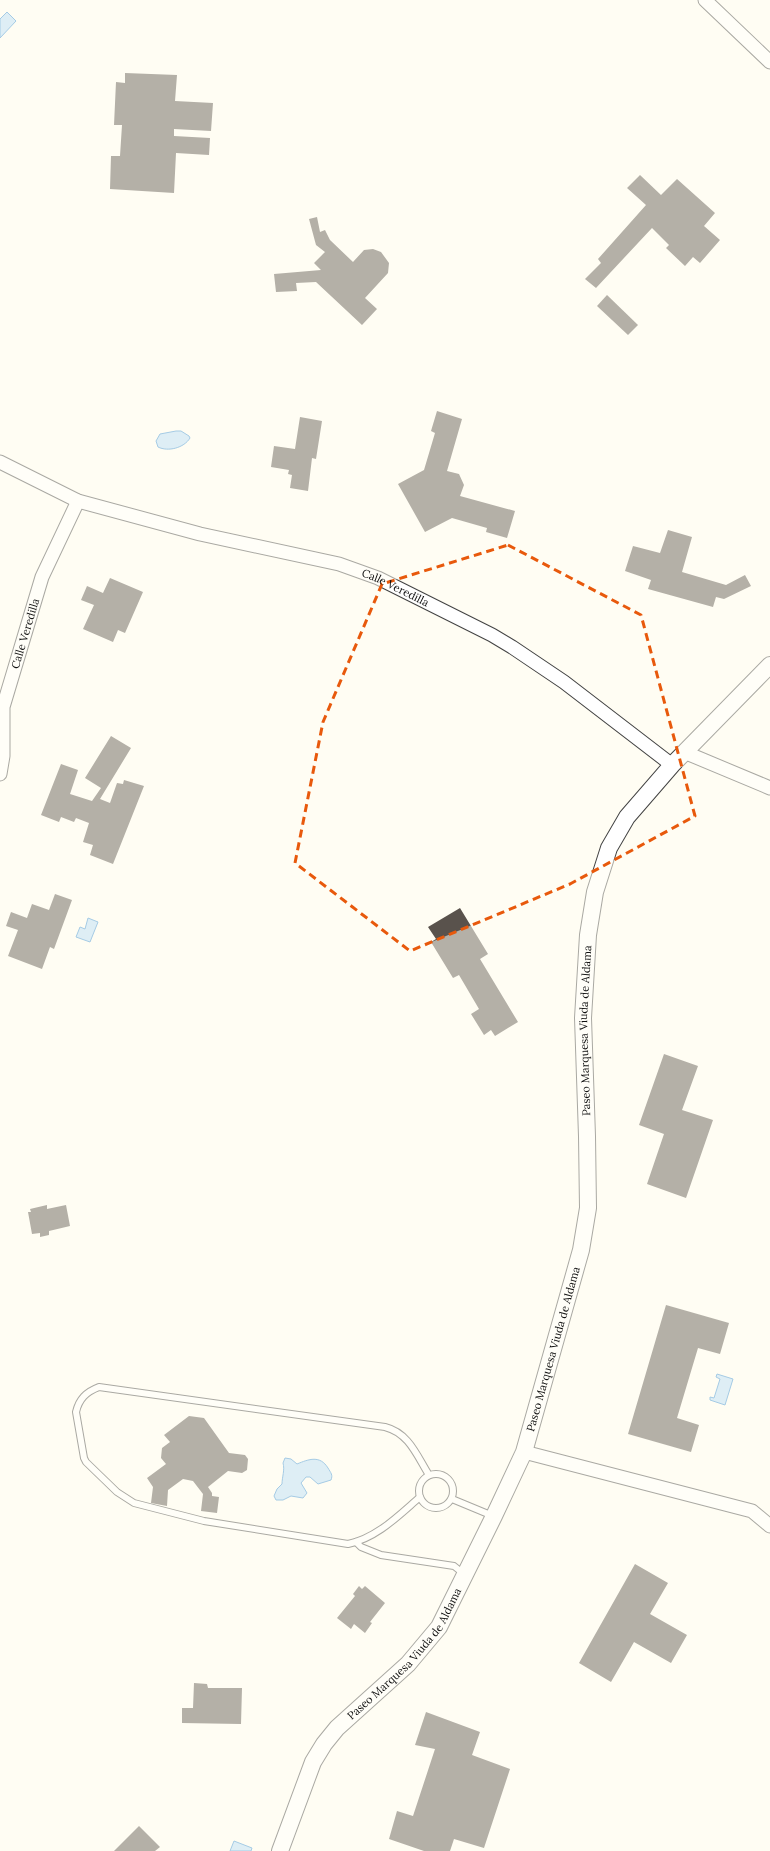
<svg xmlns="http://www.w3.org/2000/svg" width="770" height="1851" viewBox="0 0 770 1851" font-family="Lora,serif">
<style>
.water{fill:#b5dcf9;stroke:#388ed4}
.building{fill:#59524c}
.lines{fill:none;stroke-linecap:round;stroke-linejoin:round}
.service-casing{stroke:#434343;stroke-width:8}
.minor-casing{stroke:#434343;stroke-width:15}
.tertiary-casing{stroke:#434343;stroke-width:18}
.service{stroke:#fff;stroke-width:6}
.minor{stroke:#fff;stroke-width:13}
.tertiary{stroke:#fff;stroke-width:16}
.marked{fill:none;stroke:#e8590c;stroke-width:3;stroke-dasharray:8 5;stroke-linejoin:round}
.labels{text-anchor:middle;stroke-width:4;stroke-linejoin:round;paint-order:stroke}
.street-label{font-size:11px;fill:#101010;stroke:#fff}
</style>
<rect width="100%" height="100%" fill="#fffdf3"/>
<g class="water">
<path d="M 7,12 L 16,21 L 0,38 L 0,19 Z"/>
<path d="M 176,431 L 181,431 L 189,436 L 190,438 C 184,448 168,452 158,447 L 156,441 L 160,434 Z"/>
<path d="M 88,918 L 98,922 L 90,942 L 76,937 L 80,927 L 85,929 Z"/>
<path d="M 717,1374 L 733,1379 L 725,1405 L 710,1400 L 710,1397 L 714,1398 L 720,1379 L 716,1377 Z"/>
<path d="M 285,1458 L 291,1459 L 297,1464 C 309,1459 320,1455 328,1468 C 331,1473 333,1475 331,1480 L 318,1484 L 310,1477 L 306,1477 L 301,1483 L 307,1493 L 303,1498 L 291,1496 L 283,1500 L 276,1500 L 274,1496 L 277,1489 L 282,1484 C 282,1477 285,1470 283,1463 Z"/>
<path d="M 234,1841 L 252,1848 L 251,1851 L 230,1851 Z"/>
</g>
<g class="building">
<path d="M 125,73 L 177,75 L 175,101 L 213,103 L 211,131 L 174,129 L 174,136 L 210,138 L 209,155 L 176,153 L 174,193 L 110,189 L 111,156 L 120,156 L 122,125 L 114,125 L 116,82 L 125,83 Z"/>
<path d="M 640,175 L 661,195 L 677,179 L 715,213 L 704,226 L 720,240 L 700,263 L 693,257 L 685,266 L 666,248 L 669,245 L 652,228 L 596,288 L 585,279 L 601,263 L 598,259 L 646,205 L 627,188 Z"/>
<path d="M 317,217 L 320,232 L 325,230 L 330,240 L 353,262 L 364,250 L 373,249 L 381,252 L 389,263 L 388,273 L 365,298 L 377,309 L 362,325 L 316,282 L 296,283 L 297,291 L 276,292 L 274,274 L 321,270 L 314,263 L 325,252 L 316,245 L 309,219 Z"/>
<path d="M 607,295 L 638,325 L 628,335 L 597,306 Z"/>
<path d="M 437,411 L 462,419 L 447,471 L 459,474 L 464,485 L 460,496 L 515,511 L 507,538 L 486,532 L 487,528 L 452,518 L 425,532 L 398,484 L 424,470 L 435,433 L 431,431 Z"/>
<path d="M 300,417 L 322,421 L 316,459 L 312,458 L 308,491 L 290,488 L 292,475 L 288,474 L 289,470 L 271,467 L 274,446 L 295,449 Z"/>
<path d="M 668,530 L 692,537 L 682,572 L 726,585 L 745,575 L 751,586 L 724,599 L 716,597 L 713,607 L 648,589 L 651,580 L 625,571 L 633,546 L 660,553 Z"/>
<path d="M 110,578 L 143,592 L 125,633 L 118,630 L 113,642 L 83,629 L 94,605 L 81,600 L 87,586 L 103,593 Z"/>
<path d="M 111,736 L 131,748 L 100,799 L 110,803 L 117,783 L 123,784 L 124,780 L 144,786 L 113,864 L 90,855 L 93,845 L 83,842 L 89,823 L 76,818 L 74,822 L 61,817 L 59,822 L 41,815 L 61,764 L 78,770 L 70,794 L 92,801 L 101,788 L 85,778 Z"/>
<path d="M 55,894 L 72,900 L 54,949 L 50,947 L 42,969 L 8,956 L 18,930 L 6,926 L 11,912 L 27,918 L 32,904 L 49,910 Z"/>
<path d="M 460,908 L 488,954 L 480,959 L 518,1022 L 495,1036 L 491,1030 L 484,1035 L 471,1014 L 479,1009 L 459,975 L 453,978 L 431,942 L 436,939 L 428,927 Z"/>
<path d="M 664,1054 L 698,1066 L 682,1110 L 713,1120 L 686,1198 L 647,1184 L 664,1134 L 639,1125 Z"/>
<path d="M 47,1205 L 47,1209 L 66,1205 L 70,1226 L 49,1231 L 49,1235 L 40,1237 L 40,1233 L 32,1234 L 28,1212 L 31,1212 L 30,1209 Z"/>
<path d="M 666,1305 L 729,1323 L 720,1354 L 698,1348 L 677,1418 L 699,1425 L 691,1452 L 628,1434 Z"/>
<path d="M 189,1416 L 204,1418 L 229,1453 L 245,1455 L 248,1459 L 247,1470 L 242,1473 L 228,1471 L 208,1487 L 212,1493 L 212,1496 L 219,1497 L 217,1513 L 201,1511 L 203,1494 L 193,1481 L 183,1479 L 168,1490 L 167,1506 L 151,1503 L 153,1487 L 147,1478 L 166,1464 L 161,1458 L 162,1448 L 170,1442 L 164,1435 Z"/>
<path d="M 635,1564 L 668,1583 L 650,1614 L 687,1635 L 671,1663 L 634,1642 L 611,1682 L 579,1663 Z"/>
<path d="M 359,1586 L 362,1589 L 365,1586 L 385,1603 L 370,1622 L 372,1623 L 365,1633 L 354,1624 L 351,1629 L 337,1618 L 355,1596 L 353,1594 Z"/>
<path d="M 194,1683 L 207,1684 L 208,1688 L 242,1688 L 241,1724 L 182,1723 L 182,1708 L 193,1708 Z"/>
<path d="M 426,1712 L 480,1732 L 472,1755 L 510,1769 L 484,1848 L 454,1839 L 450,1851 L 424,1851 L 389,1839 L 397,1811 L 413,1816 L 435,1749 L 415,1745 Z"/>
<path d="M 139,1826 L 160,1847 L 155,1851 L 114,1851 Z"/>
</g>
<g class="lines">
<defs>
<g id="service">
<circle cx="436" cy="1491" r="17"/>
<path d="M 420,1497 C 399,1515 377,1538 348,1544 L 204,1521 L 134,1503 L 117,1492 L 86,1462 L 84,1458 L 76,1412 C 79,1399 86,1392 99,1387 L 385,1427 C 409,1433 417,1456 429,1475"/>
<path d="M 452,1499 L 493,1516"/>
<path d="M 356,1542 L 361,1547 L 381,1555 L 454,1566 L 464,1574"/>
</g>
<g id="minor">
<path d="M 705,0 L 770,62"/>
<path id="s1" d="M 0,462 L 78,501 L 200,534 L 339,564 L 378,578 L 492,635 L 512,647 L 564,682 L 672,765"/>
<path d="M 684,752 L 770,788"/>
<path id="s2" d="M 0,774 L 3,756 L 3,707 L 42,577 L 78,501"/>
<path d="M 524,1452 L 752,1511 L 770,1526"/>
</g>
<g id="tertiary">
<path id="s3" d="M 280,1851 L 313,1762 L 324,1744 L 337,1728 L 408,1664 L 439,1627 L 494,1516 L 524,1452 L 581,1250 L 588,1208 L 587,1136 L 583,1018 L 588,935 L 595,892 L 609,848 L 627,817 L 672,765 L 770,665"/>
</g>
</defs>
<use href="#service" class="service-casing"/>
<use href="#minor" class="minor-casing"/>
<use href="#tertiary" class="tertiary-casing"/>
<use href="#service" class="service"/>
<use href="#minor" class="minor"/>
<use href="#tertiary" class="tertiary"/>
</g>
<path d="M0 0H770V1851H0ZM 508,545 L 641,615 L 695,816 L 570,884 L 410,951 L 295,863 L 323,722 L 382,584 Z" fill="#fffdf3" fill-opacity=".55" fill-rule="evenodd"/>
<path class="marked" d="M 508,545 L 641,615 L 695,816 L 570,884 L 410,951 L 295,863 L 323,722 L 382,584 Z"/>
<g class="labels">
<g class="street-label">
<text dy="4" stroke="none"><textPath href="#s1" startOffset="417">Calle Veredilla</textPath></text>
<text dy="4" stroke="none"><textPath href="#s2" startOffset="144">Calle Veredilla</textPath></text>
<text dy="4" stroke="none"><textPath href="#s3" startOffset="905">Paseo Marquesa Viuda de Aldama</textPath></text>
<text dy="4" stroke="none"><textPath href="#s3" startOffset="582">Paseo Marquesa Viuda de Aldama</textPath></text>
<text dy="4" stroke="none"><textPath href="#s3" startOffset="238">Paseo Marquesa Viuda de Aldama</textPath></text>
</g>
</g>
</svg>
